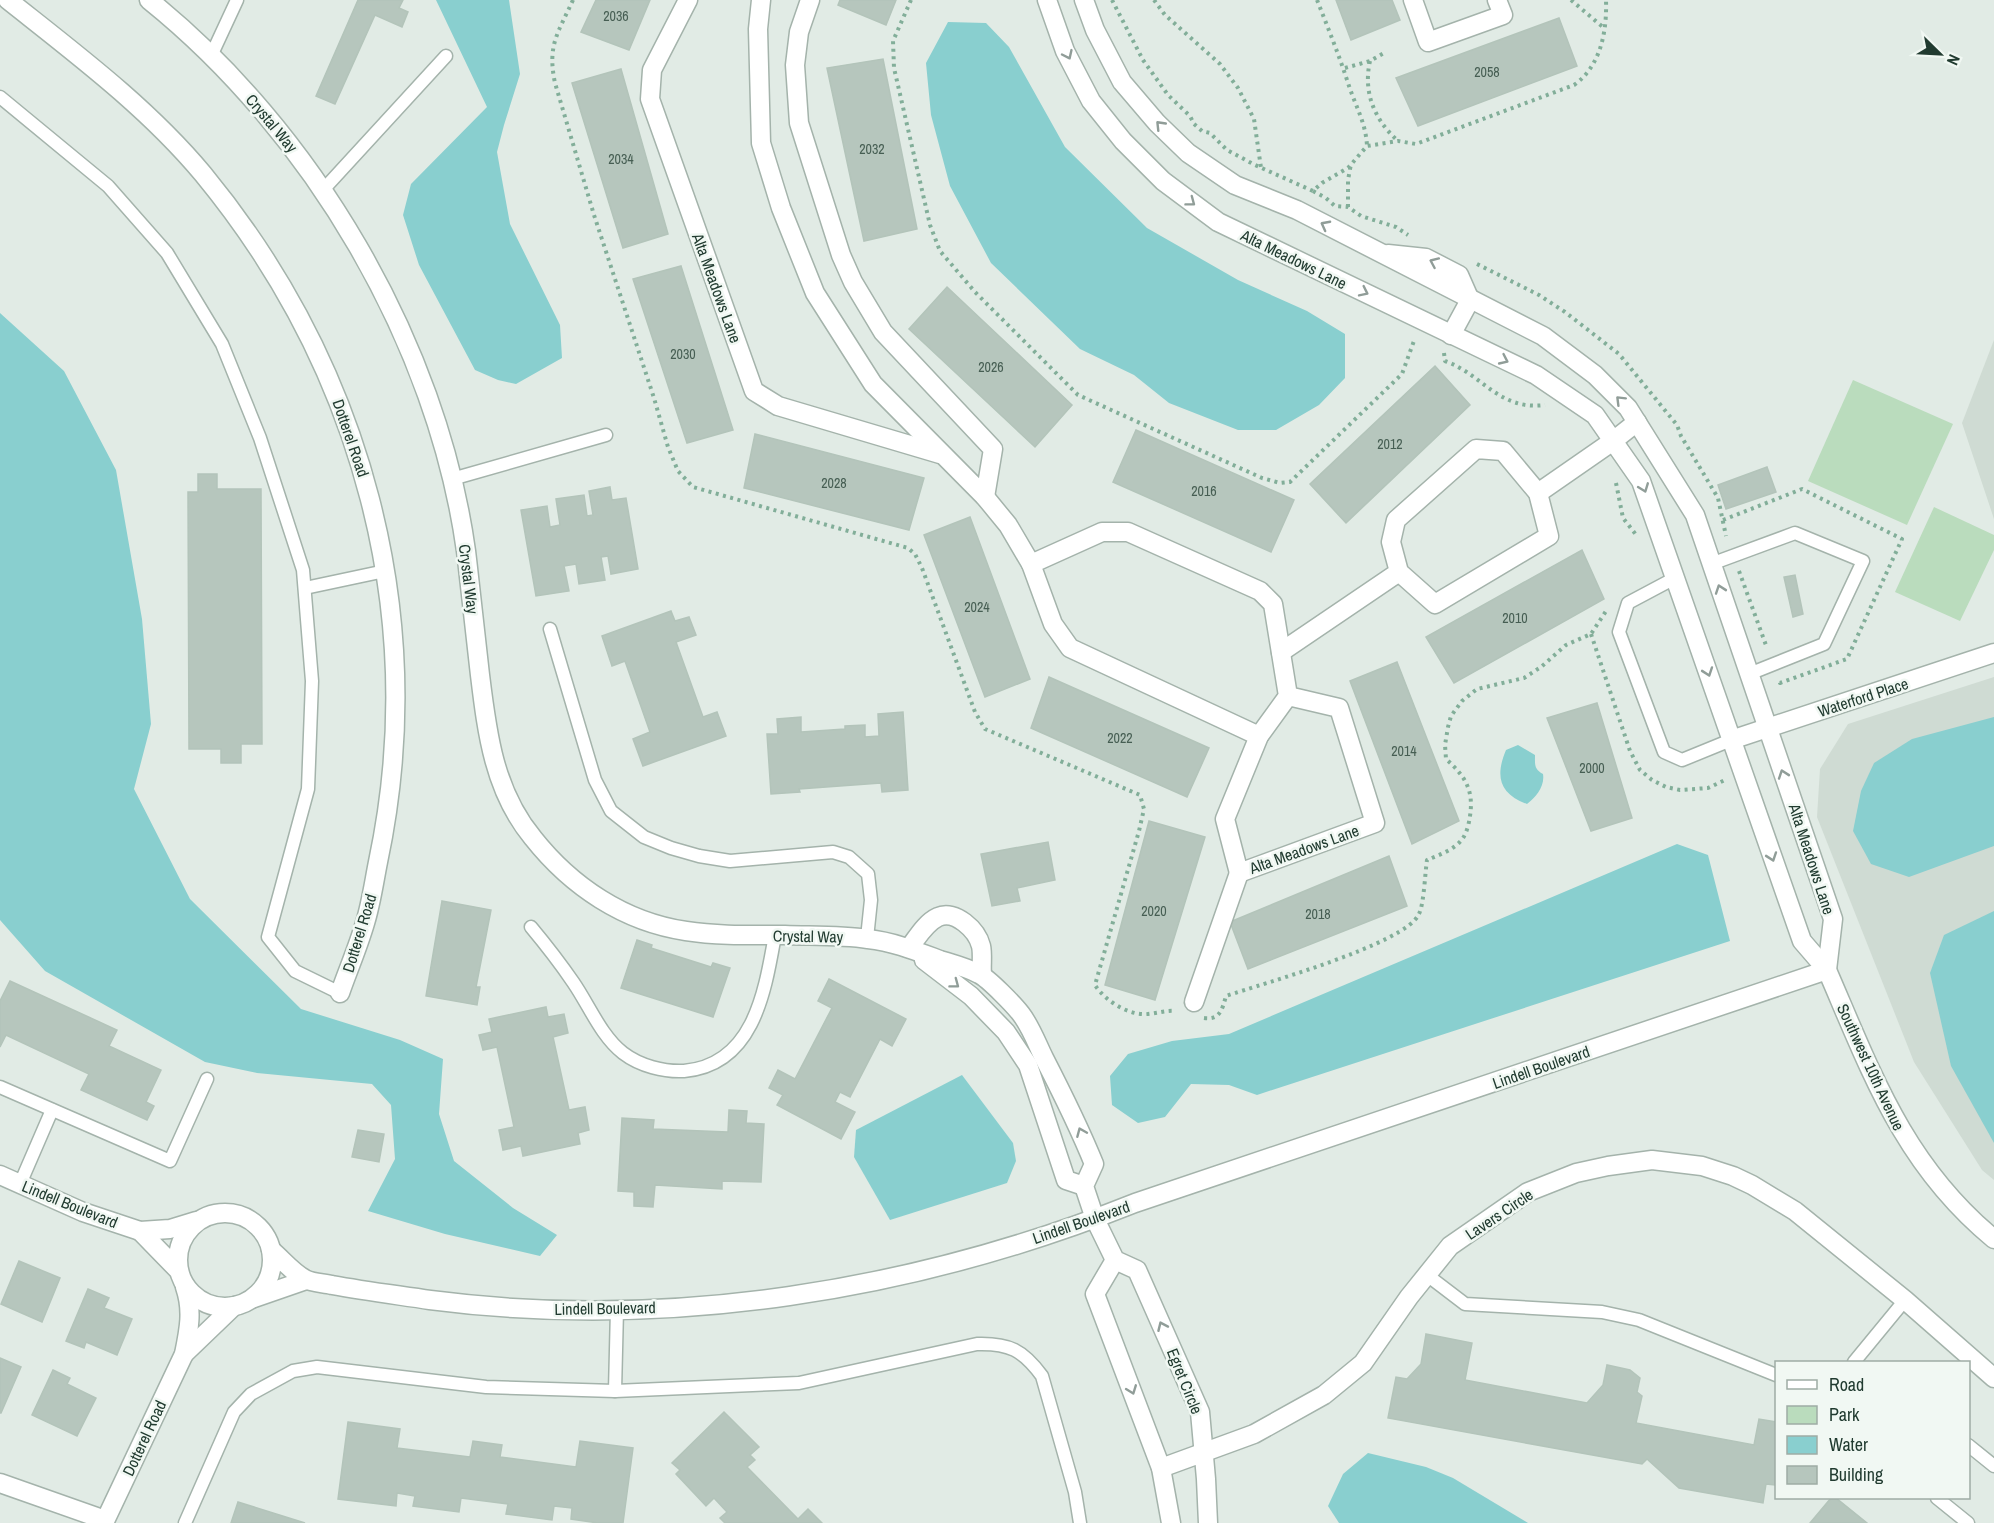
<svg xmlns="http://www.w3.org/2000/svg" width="1994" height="1523" viewBox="0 0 1994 1523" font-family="'Archivo Narrow',sans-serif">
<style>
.built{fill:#cfdbd3}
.green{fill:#badcbd}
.water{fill:#89cfcf}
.building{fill:#b6c6bd;stroke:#b3c4ba;stroke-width:1.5}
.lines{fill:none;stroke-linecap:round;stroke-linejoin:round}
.service-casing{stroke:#a4b3ab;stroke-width:15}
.minor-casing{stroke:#a4b3ab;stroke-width:21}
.tertiary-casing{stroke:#a4b3ab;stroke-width:21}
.path{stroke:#82ae99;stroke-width:4;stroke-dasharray:3 4.5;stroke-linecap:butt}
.service{stroke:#fff;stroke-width:12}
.minor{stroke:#fff;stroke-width:18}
.tertiary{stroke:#fff;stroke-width:18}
.oneway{stroke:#909d98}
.labels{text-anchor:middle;stroke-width:5;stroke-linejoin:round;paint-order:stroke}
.number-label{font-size:14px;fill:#465e53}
.street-label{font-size:16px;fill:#213b30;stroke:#f1f8f3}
</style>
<rect width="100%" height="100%" fill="#e1ebe5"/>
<g class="built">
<path d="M 1994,340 L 1994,519 L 1962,423 Z"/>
<path d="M 1994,677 L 1994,1180 L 1982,1170 L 1914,1062 L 1817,817 L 1820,769 L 1848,724 Z"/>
</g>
<g class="green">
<path d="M 1853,380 L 1953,424 L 1907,525 L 1808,481 Z"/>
<path d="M 1934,507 L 1994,535 L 1994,550 L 1960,621 L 1895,592 Z"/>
</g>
<g class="water">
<path d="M 436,0 L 509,0 L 520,74 L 504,125 L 497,152 L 510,224 L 560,325 L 562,358 L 516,384 L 498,380 L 475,370 L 419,265 L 403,215 L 411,184 L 487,107 Z"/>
<path d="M 948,22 L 986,23 L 1009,47 L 1065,147 L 1147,228 L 1238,280 L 1307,311 L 1345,334 L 1345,378 L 1319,405 L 1276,430 L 1238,430 L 1169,403 L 1134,375 L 1080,349 L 991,263 L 950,186 L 931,115 L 926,63 Z"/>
<path d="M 0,313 L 64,371 L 116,470 L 142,619 L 151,724 L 134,789 L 190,899 L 301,1009 L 400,1040 L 443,1059 L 439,1114 L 454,1161 L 513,1208 L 557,1235 L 540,1256 L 445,1234 L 368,1211 L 395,1159 L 391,1105 L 372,1084 L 257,1073 L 205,1062 L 45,971 L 0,920 Z"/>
<path d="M 1994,717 L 1994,846 L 1909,877 L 1871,864 L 1853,831 L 1861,791 L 1874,763 L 1912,739 Z"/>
<path d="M 1518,745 L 1535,755 C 1535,765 1534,769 1543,774 C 1545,786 1536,797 1527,804 C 1499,794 1495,776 1506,750 Z"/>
<path d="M 1677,844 L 1708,855 L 1730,941 L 1257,1095 L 1229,1085 L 1191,1084 L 1165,1117 L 1138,1123 L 1112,1105 L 1110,1076 L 1128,1054 L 1172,1041 L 1229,1034 Z"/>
<path d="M 1994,911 L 1994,1143 L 1951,1066 L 1930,973 L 1944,935 Z"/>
<path d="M 962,1075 L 1013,1143 L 1016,1161 L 1007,1183 L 890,1220 L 854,1157 L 856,1130 Z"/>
<path d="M 1368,1453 L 1426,1467 L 1453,1478 L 1528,1523 L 1339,1523 L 1328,1506 L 1343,1474 Z"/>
</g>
<g class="building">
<path d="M 358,0 L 403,0 L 399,8 L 408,12 L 402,27 L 375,15 L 335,104 L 316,96 Z"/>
<path d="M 596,0 L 650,0 L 629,50 L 581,32 Z"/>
<path d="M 840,0 L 896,0 L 886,25 L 838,5 Z"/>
<path d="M 1336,0 L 1392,0 L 1400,20 L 1351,40 Z"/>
<path d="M 1559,18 L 1577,66 L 1418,126 L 1396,78 Z"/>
<path d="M 883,59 L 917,229 L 864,241 L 827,68 Z"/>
<path d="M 621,69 L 668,234 L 623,248 L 572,83 Z"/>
<path d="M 681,266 L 733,430 L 687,443 L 633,279 Z"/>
<path d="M 947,287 L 1072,405 L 1035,447 L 909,329 Z"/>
<path d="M 1435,366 L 1470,405 L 1346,523 L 1310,484 Z"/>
<path d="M 1136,430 L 1294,500 L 1271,552 L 1113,482 Z"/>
<path d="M 755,434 L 924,478 L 909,530 L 744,488 Z"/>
<path d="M 1767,467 L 1776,492 L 1726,509 L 1718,485 Z"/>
<path d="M 198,474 L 217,474 L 217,489 L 261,489 L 262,744 L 241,744 L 241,763 L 221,763 L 221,749 L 189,749 L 188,492 L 198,492 Z"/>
<path d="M 610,487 L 612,500 L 626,498 L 638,569 L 611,574 L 608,556 L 601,557 L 605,580 L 579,584 L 576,564 L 564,566 L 569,591 L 536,596 L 521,510 L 547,506 L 550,527 L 560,525 L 556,499 L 584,495 L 587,516 L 593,515 L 589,491 Z"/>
<path d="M 970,517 L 1030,679 L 985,697 L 924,535 Z"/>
<path d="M 1582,550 L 1604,599 L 1454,683 L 1426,637 Z"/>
<path d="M 1795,575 L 1803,614 L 1793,617 L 1784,577 Z"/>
<path d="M 671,611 L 675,621 L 689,617 L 696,635 L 676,642 L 703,717 L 717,712 L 726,736 L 643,766 L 633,739 L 650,732 L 625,661 L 612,666 L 602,636 Z"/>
<path d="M 1397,662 L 1459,821 L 1412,844 L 1350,681 Z"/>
<path d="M 1049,677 L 1209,748 L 1187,797 L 1031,728 Z"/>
<path d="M 1597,703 L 1632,818 L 1591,831 L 1547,718 Z"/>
<path d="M 903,712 L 908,790 L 882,792 L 881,783 L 799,789 L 800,792 L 771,794 L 767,734 L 778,734 L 777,719 L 801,717 L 801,732 L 845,729 L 845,726 L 865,725 L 865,737 L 879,736 L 878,714 Z"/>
<path d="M 1149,821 L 1205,837 L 1155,1000 L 1105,985 Z"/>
<path d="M 1048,842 L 1055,880 L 1017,888 L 1020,901 L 992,906 L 981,854 Z"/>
<path d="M 1389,856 L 1407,906 L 1248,969 L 1230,922 Z"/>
<path d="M 442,901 L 491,910 L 476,987 L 480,987 L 477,1005 L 426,996 Z"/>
<path d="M 637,940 L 652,945 L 651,948 L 711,967 L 713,963 L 730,968 L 713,1017 L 621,988 Z"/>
<path d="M 829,979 L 906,1019 L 892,1046 L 880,1039 L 850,1097 L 840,1092 L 835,1102 L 855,1112 L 841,1139 L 777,1105 L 783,1095 L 769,1088 L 778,1070 L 795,1079 L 832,1008 L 818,1001 Z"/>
<path d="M 10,981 L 117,1030 L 109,1046 L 161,1070 L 146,1102 L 154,1106 L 147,1120 L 81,1090 L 89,1074 L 6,1035 L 0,1047 L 0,1001 Z"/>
<path d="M 546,1007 L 548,1017 L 564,1014 L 568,1033 L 553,1037 L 569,1110 L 585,1107 L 589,1130 L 578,1133 L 580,1144 L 523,1156 L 521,1146 L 503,1150 L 499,1130 L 514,1127 L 497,1047 L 483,1050 L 479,1035 L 492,1032 L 489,1019 Z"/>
<path d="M 729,1110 L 747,1111 L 746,1123 L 764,1124 L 761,1182 L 722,1181 L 722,1189 L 655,1185 L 653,1207 L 634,1206 L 634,1192 L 618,1191 L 622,1118 L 654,1120 L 653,1129 L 728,1132 Z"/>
<path d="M 358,1130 L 384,1134 L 379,1162 L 352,1157 Z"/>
<path d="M 19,1261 L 60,1278 L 42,1322 L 1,1304 Z"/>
<path d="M 88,1289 L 109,1298 L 104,1308 L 132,1319 L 117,1355 L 86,1342 L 84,1348 L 66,1341 Z"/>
<path d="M 1426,1334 L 1472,1343 L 1465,1380 L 1587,1403 L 1603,1385 L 1607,1365 L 1630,1370 L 1640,1378 L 1637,1392 L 1642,1396 L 1636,1423 L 1754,1445 L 1759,1419 L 1776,1422 L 1776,1483 L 1775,1485 L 1766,1484 L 1763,1503 L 1679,1488 L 1647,1459 L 1642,1464 L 1388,1418 L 1396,1377 L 1407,1379 L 1421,1364 Z"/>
<path d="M 0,1358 L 21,1367 L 1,1413 L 0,1413 Z"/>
<path d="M 53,1370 L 70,1378 L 67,1384 L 96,1398 L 77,1436 L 32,1415 Z"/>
<path d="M 724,1412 L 759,1447 L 750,1455 L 755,1460 L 747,1467 L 798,1519 L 808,1509 L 822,1523 L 725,1523 L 720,1518 L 727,1512 L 714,1498 L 706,1506 L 676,1474 L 680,1470 L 672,1463 Z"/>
<path d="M 348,1422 L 400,1429 L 397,1448 L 470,1457 L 473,1441 L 502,1445 L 500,1457 L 576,1467 L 580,1441 L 633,1448 L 623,1523 L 598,1523 L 571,1519 L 572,1508 L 554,1506 L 552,1520 L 506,1514 L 508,1504 L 461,1498 L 459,1512 L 413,1506 L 415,1496 L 397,1493 L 396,1506 L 338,1499 Z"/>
<path d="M 1831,1498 L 1836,1498 L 1867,1523 L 1810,1523 Z"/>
<path d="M 238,1502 L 305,1523 L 231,1523 Z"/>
</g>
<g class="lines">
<defs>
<g id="service">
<path d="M 211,56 L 237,0"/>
<path d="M 0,97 L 108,186 L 167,253 L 222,344 L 260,438 L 303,570 L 312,681 L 308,789 L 268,937 L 295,971 L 340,993"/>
<path d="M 323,190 L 446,56"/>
<path d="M 452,479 L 606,435"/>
<path d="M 1711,564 L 1795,533 L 1863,561 L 1824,644 L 1749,674"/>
<path d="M 1675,578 L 1628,603 L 1619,632 L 1664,752 L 1682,760 L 1731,740"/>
<path d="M 305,588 L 385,571"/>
<path d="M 550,629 L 595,780 L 611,811 L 644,837 L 671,848 L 699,856 L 730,861 L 833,852 L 849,857 L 868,874 L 871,900 L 867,938"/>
<path d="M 531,927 C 546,945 560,963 573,982 C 589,1005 601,1036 623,1053 C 640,1066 664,1072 684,1071 C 754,1065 765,991 775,935"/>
<path d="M 0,1087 L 170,1161 L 207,1079"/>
<path d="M 20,1184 L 52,1110"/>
<path d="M 1427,1275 L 1465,1304 L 1602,1312 L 1639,1320 L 1776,1375"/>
<path d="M 1854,1362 L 1905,1300"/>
<path d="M 615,1391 L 617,1309"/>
<path d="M 1968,1445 L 1994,1466"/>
<path d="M 1937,1498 L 1968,1523"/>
<path d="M 185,1523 L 234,1412 L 251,1394 L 293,1371 L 317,1367 L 486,1387 L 615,1391 L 799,1383 L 977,1344 C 1009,1343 1023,1350 1042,1376 L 1075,1492 L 1080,1523"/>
</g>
<g id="minor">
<path d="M 8,0 C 76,54 147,107 203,174 C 362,367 430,616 378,862 C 374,882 371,904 365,923 C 358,947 348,970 340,993"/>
<path d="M 149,0 C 312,131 437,342 466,551 C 471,592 475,633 480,675 C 487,733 494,791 533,838 C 571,886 624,922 686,931 C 718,936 752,935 785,935 C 813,936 841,935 868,939 C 894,942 916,951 940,960 C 953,964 968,968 979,974 C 989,979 1014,1005 1021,1014 C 1031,1027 1037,1044 1044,1058 C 1062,1093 1079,1127 1094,1164 L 1084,1186 L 1095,1219 L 1115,1260 L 1137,1270 L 1200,1412 L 1206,1479 L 1208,1523"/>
<path d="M 688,0 L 652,70 L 650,99 L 754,391 L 778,406 L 940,454"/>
<path d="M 761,0 L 758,29 L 761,143 L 781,208 L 815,293 L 873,384 L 985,497 L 1008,525 L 1031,564 L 1053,624 L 1070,648 L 1259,736"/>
<path d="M 810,0 L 799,32 L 795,65 L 799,123 L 841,255 L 853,282 L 883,332 L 993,449 L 985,497"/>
<path d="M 1047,0 L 1065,51 L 1091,101 L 1123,141 L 1163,181 L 1218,222 L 1536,375 L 1595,415 L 1641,481 L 1802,941 L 1827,970"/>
<path d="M 1084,0 L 1095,30 L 1122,82 L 1157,123 L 1188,153 L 1235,185 L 1297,210 L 1543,336 L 1595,375 L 1628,408 L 1695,515 L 1833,919 L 1827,970"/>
<path d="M 1413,0 L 1428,42 L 1503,15 L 1497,0"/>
<path d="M 1388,254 L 1426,258 L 1459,275 L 1470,300"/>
<path d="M 1451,335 L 1470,300"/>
<path d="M 1538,493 L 1613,441 L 1637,422"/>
<path d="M 1031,564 L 1102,532 L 1128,532 L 1260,591 L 1273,604 L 1288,696 L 1259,736 L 1225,819 L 1239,873 L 1375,823 L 1339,708 L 1288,696"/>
<path d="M 1281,652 L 1399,572 L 1391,542 L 1396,520 L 1476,449 L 1503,451 L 1538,493 L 1549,536 L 1435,604 L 1399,572"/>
<path d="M 1731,740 L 1994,653"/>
<path d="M 909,948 C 917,938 925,923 938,917 C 955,909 977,930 981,946 C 983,954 981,966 982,975"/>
<path d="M 924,960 L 971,996 L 1006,1032 L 1028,1065 L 1066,1180 L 1084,1186"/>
<path d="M 1194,1002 L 1239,873"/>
<path d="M 1115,1260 L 1095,1294 L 1161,1468 L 1171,1523"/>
<path d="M 184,1354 L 234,1306"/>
<path d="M 1161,1468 L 1254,1434 L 1324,1395 L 1363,1363 L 1409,1297 L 1450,1246 L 1528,1192 L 1576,1173 L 1608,1166 L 1652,1160 L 1702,1166 L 1733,1176 L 1752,1185 L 1795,1211 L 1905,1300 L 1994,1378"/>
<path d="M 0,1483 L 105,1520"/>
<path d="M 104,1523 L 184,1354 C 189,1330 193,1310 185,1287"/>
</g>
<g id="tertiary">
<path d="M 0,1175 L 83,1212 L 140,1231 L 170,1229 L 196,1221"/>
<circle cx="225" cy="1260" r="47"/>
<path d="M 140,1231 L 178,1270"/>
<path d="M 271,1250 C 282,1259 293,1273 305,1279 C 312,1283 324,1283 332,1285 C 365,1291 397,1295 430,1300 C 668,1331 914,1291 1135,1203 L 1827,970 C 1872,1074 1904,1165 1994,1239"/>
<path d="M 254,1298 L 306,1280"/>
</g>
</defs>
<use href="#service" class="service-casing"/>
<use href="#minor" class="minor-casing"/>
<use href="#tertiary" class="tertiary-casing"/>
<g class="path">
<path d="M 573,0 C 558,33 547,45 555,83 L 594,215 L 654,398 L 668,447 L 678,471 L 693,487 L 908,548 L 915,554 L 922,568 L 975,712 L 985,729 L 1140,795 L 1144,809 L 1139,831 L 1095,985 C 1105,1001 1129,1016 1148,1014 C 1158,1013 1167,1010 1176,1011"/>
<path d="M 911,0 L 893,41 L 894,68 L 930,225 L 940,251 L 975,292 L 1078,395 L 1262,478 L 1280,483 L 1290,482 L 1402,374 L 1415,338"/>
<path d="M 1112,0 L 1143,60 L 1168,95 L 1190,116 L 1194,124 L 1202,131 L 1210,133 L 1227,150 L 1255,165 L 1313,191 L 1322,183 L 1348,168 L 1367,146 L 1398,141 L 1416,144 L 1574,85 C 1601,66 1607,31 1606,0"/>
<path d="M 1154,0 L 1165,15 L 1220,64 L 1238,88 L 1254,119 L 1261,168"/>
<path d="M 1317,0 C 1328,28 1339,55 1348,83 C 1355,105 1366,123 1367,146"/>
<path d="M 1571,0 L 1604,28"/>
<path d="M 1370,61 C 1363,92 1374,119 1397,140"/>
<path d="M 1345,68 L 1370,61 L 1384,53"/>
<path d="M 1313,191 L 1326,198 L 1335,206 L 1348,207 L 1361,216 L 1396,227 L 1408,235"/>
<path d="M 1348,207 L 1348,180 L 1351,164"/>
<path d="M 1477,264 L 1539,295 L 1565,312 L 1619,354 L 1677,425 L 1681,436 L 1718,498 L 1726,536"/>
<path d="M 1444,353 L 1445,361 C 1482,374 1499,411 1545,405"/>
<path d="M 1616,483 L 1623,518 L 1637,536"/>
<path d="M 1723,520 L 1802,489 L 1902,539 L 1847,659 L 1780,683 L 1779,681"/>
<path d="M 1739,571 L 1767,648"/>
<path d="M 1591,634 L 1630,751 L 1640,770 L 1652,780 L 1666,787 L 1680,790 L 1708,788 L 1725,780"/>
<path d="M 1204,1018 C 1220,1020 1222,1010 1226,996 C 1261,984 1406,944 1419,914 C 1424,904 1425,873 1427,860 C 1439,855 1456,849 1463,838 C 1467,832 1469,823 1470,816 C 1474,790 1465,776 1446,759 L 1445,745 L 1448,727 L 1451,716 L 1462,701 L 1477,689 L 1524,678 L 1541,667 L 1566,645 L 1591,634 L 1606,611"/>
</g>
<use href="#service" class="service"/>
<use href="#minor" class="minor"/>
<use href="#tertiary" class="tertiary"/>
</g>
<defs><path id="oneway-chevron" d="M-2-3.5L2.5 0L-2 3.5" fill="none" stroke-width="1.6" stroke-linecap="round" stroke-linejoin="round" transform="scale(1.5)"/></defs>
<g class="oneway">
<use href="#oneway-chevron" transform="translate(1068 55) rotate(65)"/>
<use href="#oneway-chevron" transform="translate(1160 125) rotate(-134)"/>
<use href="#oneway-chevron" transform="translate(1191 202) rotate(37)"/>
<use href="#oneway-chevron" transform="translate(1325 225) rotate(-152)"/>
<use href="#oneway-chevron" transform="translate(1434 262) rotate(-156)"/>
<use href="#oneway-chevron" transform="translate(1364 292) rotate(26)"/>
<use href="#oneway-chevron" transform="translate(1504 360) rotate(25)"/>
<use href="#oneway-chevron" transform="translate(1620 400) rotate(-135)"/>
<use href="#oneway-chevron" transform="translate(1644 488) rotate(69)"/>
<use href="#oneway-chevron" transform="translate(1720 589) rotate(-109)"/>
<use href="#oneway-chevron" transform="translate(1708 672) rotate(71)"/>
<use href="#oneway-chevron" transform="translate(1783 774) rotate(-109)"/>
<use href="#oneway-chevron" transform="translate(1772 857) rotate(71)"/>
<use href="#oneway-chevron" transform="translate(955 984) rotate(37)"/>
<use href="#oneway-chevron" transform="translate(1081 1132) rotate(-113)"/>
<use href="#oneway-chevron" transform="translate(1162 1326) rotate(-114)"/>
<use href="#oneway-chevron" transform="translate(1132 1390) rotate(69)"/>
</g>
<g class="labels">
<g class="number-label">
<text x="616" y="21">2036</text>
<text x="1487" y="77">2058</text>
<text x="872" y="154">2032</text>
<text x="621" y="164">2034</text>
<text x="683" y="359">2030</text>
<text x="991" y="372">2026</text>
<text x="1390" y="449">2012</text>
<text x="834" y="488">2028</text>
<text x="1204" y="496">2016</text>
<text x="977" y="612">2024</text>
<text x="1515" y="623">2010</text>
<text x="1120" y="743">2022</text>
<text x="1404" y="756">2014</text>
<text x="1592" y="773">2000</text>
<text x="1154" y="916">2020</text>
<text x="1318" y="919">2018</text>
</g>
<g class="street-label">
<text transform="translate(272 123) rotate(50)" y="6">Crystal Way</text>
<text transform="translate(1294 259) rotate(26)" y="6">Alta Meadows Lane</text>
<text transform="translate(717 288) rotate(70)" y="6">Alta Meadows Lane</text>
<text transform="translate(351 438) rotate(71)" y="6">Dotterel Road</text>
<text transform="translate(469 579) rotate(83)" y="6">Crystal Way</text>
<text transform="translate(1863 697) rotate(-18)" y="6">Waterford Place</text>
<text transform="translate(1304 849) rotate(-20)" y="6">Alta Meadows Lane</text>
<text transform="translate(1812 859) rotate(72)" y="6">Alta Meadows Lane</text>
<text transform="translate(359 933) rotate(-73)" y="6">Dotterel Road</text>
<text transform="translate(808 936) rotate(1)" y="6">Crystal Way</text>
<text transform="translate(1541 1067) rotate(-19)" y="6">Lindell Boulevard</text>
<text transform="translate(1871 1067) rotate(65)" y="6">Southwest 10th Avenue</text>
<text transform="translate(70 1204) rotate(22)" y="6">Lindell Boulevard</text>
<text transform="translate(1499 1214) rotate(-34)" y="6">Lavers Circle</text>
<text transform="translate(1081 1222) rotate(-19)" y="6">Lindell Boulevard</text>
<text transform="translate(605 1308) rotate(-1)" y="6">Lindell Boulevard</text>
<text transform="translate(1185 1381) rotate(68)" y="6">Egret Circle</text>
<text transform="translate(144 1438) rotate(-65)" y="6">Dotterel Road</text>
</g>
</g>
<rect x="1775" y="1361" width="195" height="138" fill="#f1f8f3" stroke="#9eaca5" stroke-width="1.5"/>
<rect x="1787" y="1380" width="30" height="9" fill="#ffffff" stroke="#9eaca5" stroke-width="1.5"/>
<text x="1829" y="1391" font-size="18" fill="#213b30">Road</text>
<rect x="1787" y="1406" width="30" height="18" fill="#badcbd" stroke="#9eaca5" stroke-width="1.5"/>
<text x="1829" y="1421" font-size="18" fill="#213b30">Park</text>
<rect x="1787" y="1436" width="30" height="18" fill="#89cfcf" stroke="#9eaca5" stroke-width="1.5"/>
<text x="1829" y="1451" font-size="18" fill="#213b30">Water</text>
<rect x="1787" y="1466" width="30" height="18" fill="#b6c6bd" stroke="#9eaca5" stroke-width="1.5"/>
<text x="1829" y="1481" font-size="18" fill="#213b30">Building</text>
<g transform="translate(1940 54) rotate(114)" stroke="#f1f8f3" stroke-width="4.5" paint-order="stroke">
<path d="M0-4.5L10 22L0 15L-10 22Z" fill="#213b30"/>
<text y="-9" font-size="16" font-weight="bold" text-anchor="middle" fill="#213b30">N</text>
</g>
</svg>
